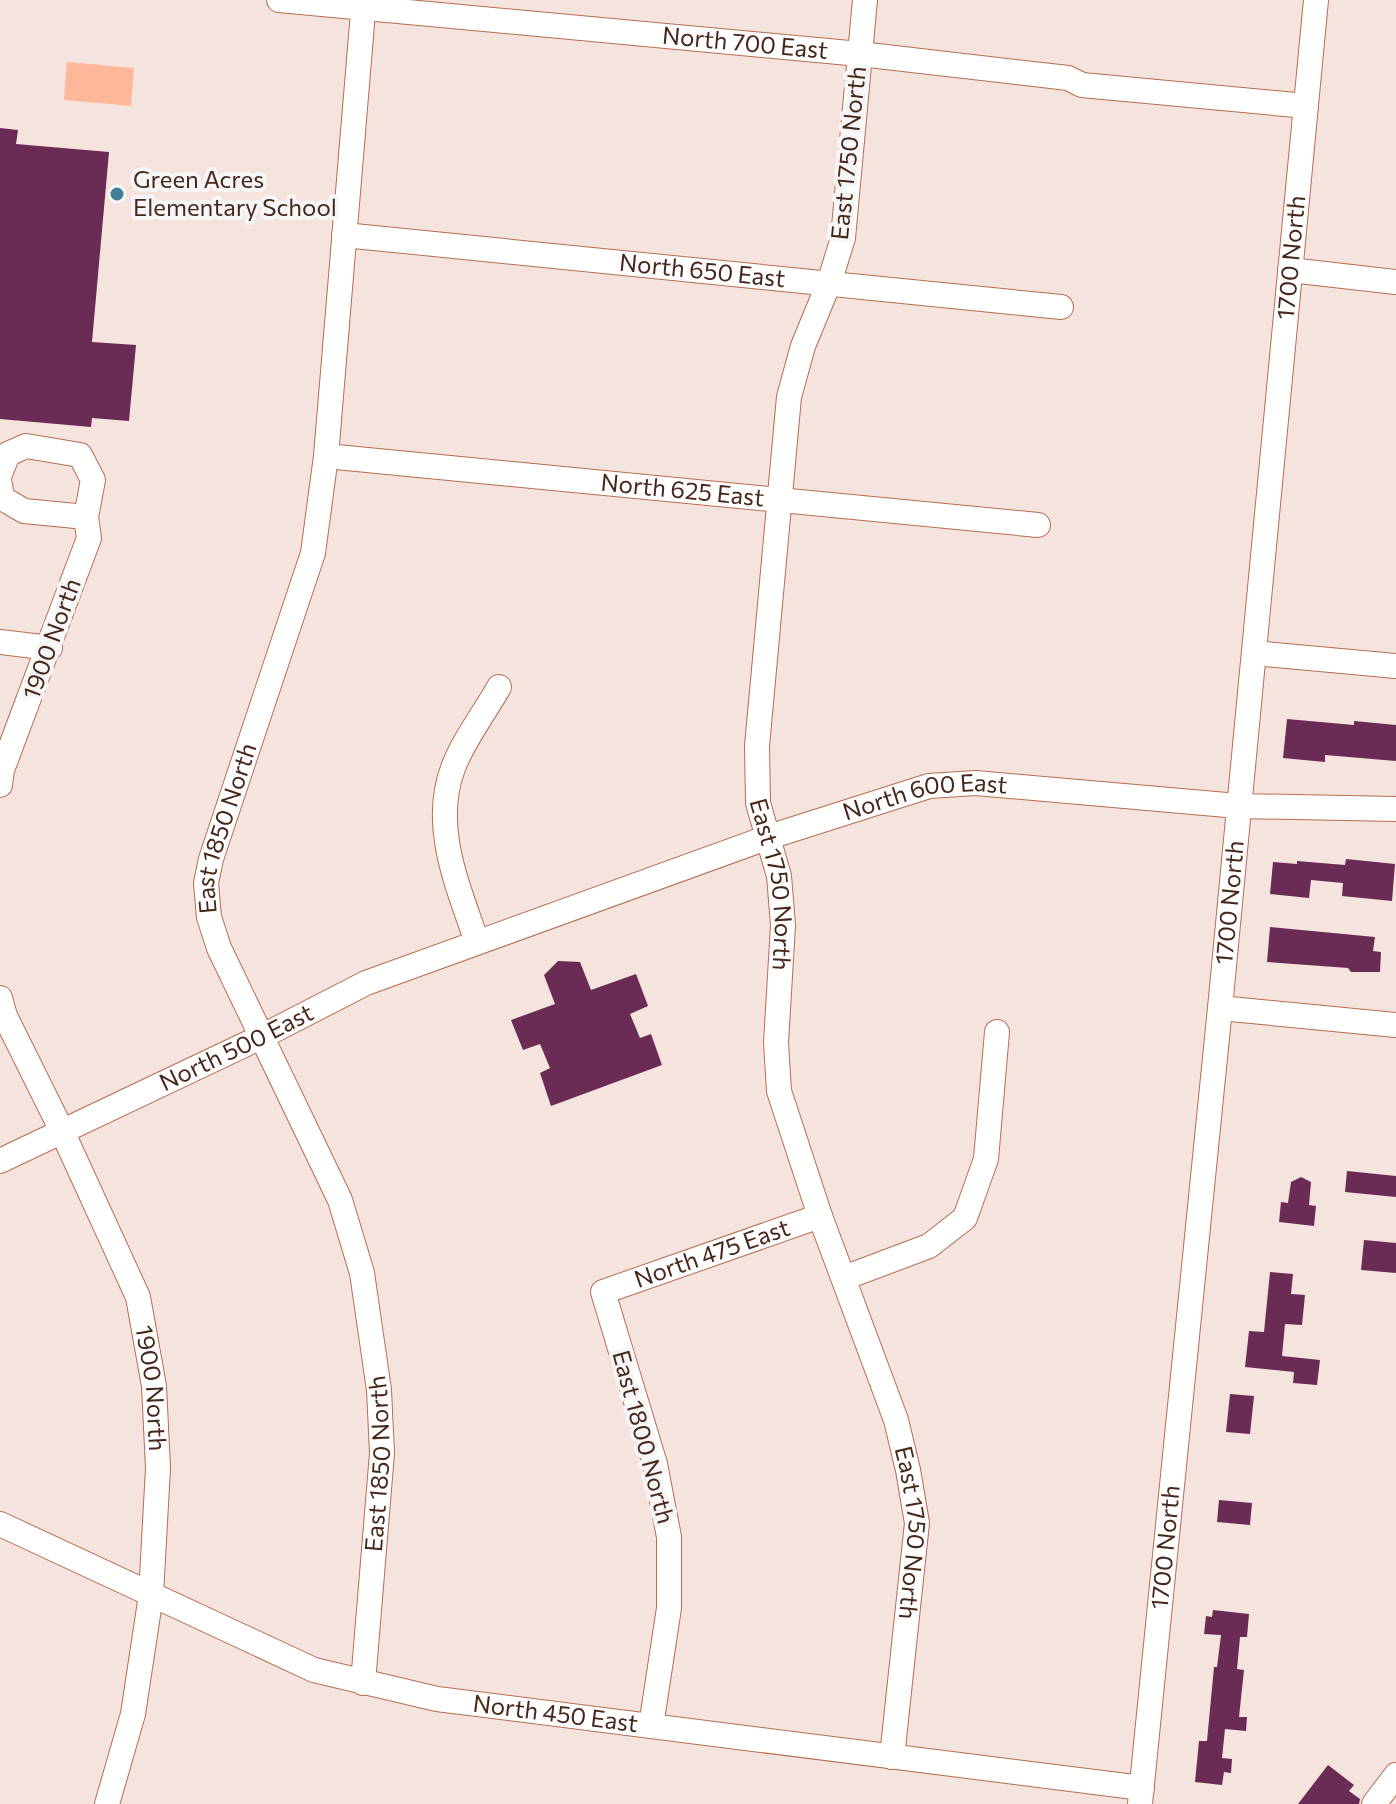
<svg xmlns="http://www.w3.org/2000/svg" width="1396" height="1804" viewBox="0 0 1396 1804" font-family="Commissioner,sans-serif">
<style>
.green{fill:#ffb79a}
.building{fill:#6a2b54}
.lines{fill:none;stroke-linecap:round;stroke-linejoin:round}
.minor-casing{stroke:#b76d4f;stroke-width:26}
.minor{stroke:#fff;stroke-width:24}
.poi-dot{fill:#3f7e93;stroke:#f6f6f6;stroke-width:3}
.labels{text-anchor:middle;stroke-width:8;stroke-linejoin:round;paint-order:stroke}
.street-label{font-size:24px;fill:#46271a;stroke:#f6f6f6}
.poi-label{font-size:24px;fill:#46271a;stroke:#f6f6f6;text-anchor:start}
</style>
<rect width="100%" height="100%" fill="#f5e4de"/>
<path class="green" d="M 67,62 L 134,68 L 131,106 L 64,100 Z"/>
<g class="building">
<path d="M 0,128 L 18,130 L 16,144 L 109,152 L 92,342 L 136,345 L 129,421 L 92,418 L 91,427 L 0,419 Z"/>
<path d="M 1287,719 L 1354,725 L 1354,721 L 1396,725 L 1396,761 L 1325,755 L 1325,762 L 1283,758 Z"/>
<path d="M 1346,859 L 1395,864 L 1392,901 L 1342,896 L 1343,883 L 1311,880 L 1309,898 L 1270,894 L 1273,862 L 1297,864 L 1297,861 L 1345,865 Z"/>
<path d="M 1270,927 L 1375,937 L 1373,951 L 1381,952 L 1380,972 L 1351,972 L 1348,968 L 1267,962 Z"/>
<path d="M 558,961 L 580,962 L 591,990 L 636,974 L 648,1006 L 630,1014 L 640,1038 L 651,1034 L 662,1065 L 551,1106 L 540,1073 L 550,1068 L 540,1044 L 523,1050 L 511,1020 L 555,1004 L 544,975 Z"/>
<path d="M 1347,1171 L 1396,1176 L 1396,1197 L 1345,1192 Z"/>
<path d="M 1301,1177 L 1311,1182 L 1309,1205 L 1316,1206 L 1314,1226 L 1279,1222 L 1281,1202 L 1288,1203 L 1291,1182 Z"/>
<path d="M 1364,1240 L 1396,1243 L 1396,1273 L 1361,1270 Z"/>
<path d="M 1270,1272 L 1293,1274 L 1291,1294 L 1305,1295 L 1302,1325 L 1285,1324 L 1282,1356 L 1320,1360 L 1317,1385 L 1293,1383 L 1294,1372 L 1245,1367 L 1249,1331 L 1264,1332 Z"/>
<path d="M 1230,1394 L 1254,1396 L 1250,1434 L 1226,1432 Z"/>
<path d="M 1219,1500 L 1252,1503 L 1250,1525 L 1217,1522 Z"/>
<path d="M 1213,1610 L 1249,1614 L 1247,1637 L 1240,1637 L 1237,1669 L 1244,1670 L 1239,1717 L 1247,1717 L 1246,1731 L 1225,1729 L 1222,1758 L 1232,1759 L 1231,1773 L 1224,1772 L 1222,1785 L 1195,1782 L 1199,1741 L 1207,1741 L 1214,1667 L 1217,1667 L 1221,1635 L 1204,1634 L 1206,1616 L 1212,1617 Z"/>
<path d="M 1328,1765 L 1354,1785 L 1349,1791 L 1360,1799 L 1359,1804 L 1298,1804 Z"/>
</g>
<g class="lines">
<defs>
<g id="minor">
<path id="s1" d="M 279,0 L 860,54 L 1068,78 L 1082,85 L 1306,106"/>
<path id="s2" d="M 865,0 L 843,238 L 829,283 L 803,346 L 789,397 L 757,746 L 758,803 L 779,876 L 783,925 L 776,1043 L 779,1091 L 820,1216 L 896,1420 L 908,1470 L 917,1523 L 892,1757"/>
<path id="s3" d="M 344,235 L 1061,307"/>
<path d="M 1290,270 L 1396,282"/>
<path id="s4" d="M 326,456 L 1038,525"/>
<path d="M 0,474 L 8,454 L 26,446 L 80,455 L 93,480 L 86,517 L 89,538 L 2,770 L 0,785"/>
<path d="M 0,485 L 2,498 L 24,511 L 86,517"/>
<path d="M 0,642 L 50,648"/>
<path d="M 1254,653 L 1396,666"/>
<path d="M 477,942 C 458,886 431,827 453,768 C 463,741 485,712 499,687"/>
<path id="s5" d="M 0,998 L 5,1016 L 62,1131 L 138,1297 L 154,1386 L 158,1468 L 151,1595 L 133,1714 L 107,1804"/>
<path d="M 1220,1008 L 1396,1025"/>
<path id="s6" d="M 0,1161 L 261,1037 L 366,983 L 769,837 L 929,786 L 976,783 L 1238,806 L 1396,809"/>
<path d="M 844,1278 L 929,1246 L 965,1218 L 986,1159 L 997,1032"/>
<path id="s7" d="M 0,1524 L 314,1670 L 437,1699 L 1142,1788"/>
<path id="s8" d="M 363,1683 L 382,1453 L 379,1390 L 362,1273 L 340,1200 L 219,948 L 209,917 L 206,883 L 211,859 L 313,553 L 326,456 L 364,0"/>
<path id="s9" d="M 651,1726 L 669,1608 L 669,1537 L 655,1464 L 603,1292 L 820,1216"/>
<path id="s10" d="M 1140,1804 L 1220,1008 L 1316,0"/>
<path d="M 1374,1804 L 1396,1775"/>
</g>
</defs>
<use href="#minor" class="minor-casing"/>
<use href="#minor" class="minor"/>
</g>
<circle class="poi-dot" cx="117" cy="194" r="8"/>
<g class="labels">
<g class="street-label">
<text dy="8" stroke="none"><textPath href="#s1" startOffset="468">North 700 East</textPath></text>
<text transform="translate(849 153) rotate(-84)" y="8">East 1750 North</text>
<text dy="8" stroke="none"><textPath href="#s10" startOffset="1554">1700 North</textPath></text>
<text dy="8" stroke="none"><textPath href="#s3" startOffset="360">North 650 East</textPath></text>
<text dy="8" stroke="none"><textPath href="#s4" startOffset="358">North 625 East</textPath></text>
<text transform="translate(52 639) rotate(-70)" y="8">1900 North</text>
<text dy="8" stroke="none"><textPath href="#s6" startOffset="998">North 600 East</textPath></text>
<text dy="8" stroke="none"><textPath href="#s8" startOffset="892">East 1850 North</textPath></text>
<text dy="8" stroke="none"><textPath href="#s2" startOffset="898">East 1750 North</textPath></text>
<text dy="8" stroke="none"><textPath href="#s10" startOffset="906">1700 North</textPath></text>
<text dy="8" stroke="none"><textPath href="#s6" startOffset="262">North 500 East</textPath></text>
<text dy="8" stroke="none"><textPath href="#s9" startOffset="560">North 475 East</textPath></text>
<text dy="8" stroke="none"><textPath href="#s5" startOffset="422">1900 North</textPath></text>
<text transform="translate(643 1437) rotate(75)" y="8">East 1800 North</text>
<text dy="8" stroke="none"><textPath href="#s8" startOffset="220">East 1850 North</textPath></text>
<text dy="8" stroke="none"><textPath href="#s2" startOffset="1570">East 1750 North</textPath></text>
<text dy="8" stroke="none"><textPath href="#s10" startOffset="258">1700 North</textPath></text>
<text dy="8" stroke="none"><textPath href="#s7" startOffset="592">North 450 East</textPath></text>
</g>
<g class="poi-label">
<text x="133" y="188">Green Acres<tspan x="133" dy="28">Elementary School</tspan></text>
</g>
</g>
</svg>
